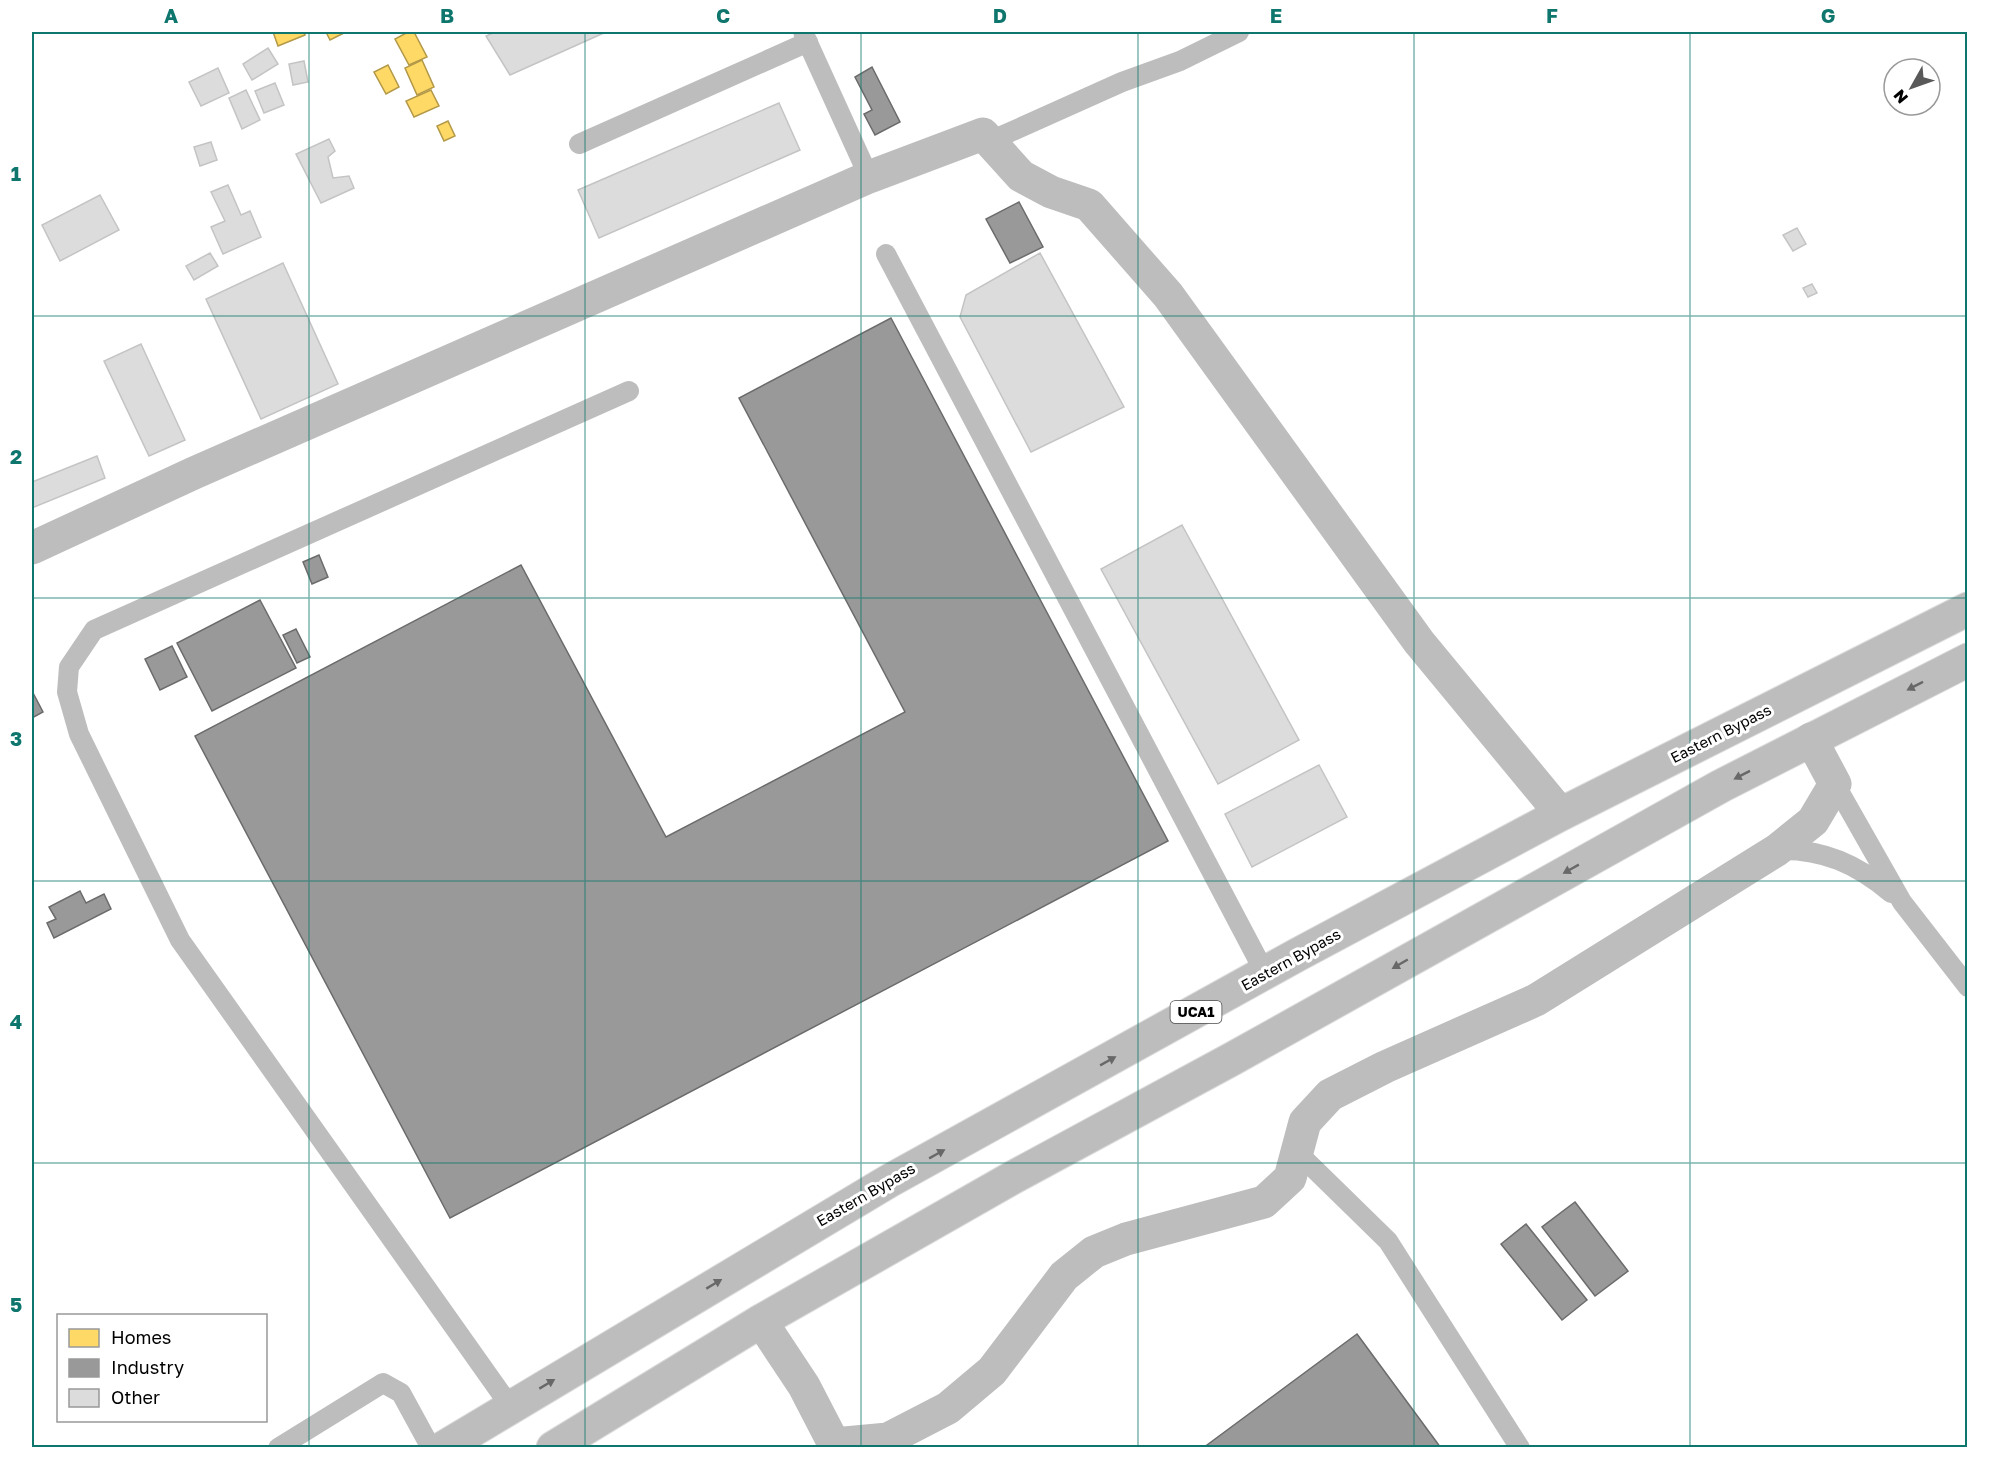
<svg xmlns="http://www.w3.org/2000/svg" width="1999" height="1479" viewBox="0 0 1999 1479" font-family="'Golos Text',sans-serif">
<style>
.homes{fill:#ffd966;stroke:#b29847;stroke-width:1.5}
.industry{fill:#999;stroke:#6b6b6b;stroke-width:1.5}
.building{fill:#dcdcdc;stroke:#c4c4c4;stroke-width:1.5}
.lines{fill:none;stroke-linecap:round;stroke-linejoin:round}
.primary-casing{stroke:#dbdbdb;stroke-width:35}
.service{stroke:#bdbdbd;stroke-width:20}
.minor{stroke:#bdbdbd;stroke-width:33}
.primary{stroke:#bdbdbd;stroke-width:33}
.oneway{fill:#686868}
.grid{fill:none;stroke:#0f766e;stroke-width:1.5;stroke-opacity:0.55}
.labels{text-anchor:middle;stroke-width:6;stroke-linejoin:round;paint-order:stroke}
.shield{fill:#fff;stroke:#4c4c4c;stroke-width:1.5}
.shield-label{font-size:14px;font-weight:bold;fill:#000}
.street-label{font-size:15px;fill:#000;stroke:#fff}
.neatline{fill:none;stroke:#0f766e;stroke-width:2}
.grid-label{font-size:20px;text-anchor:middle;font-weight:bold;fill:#0f766e}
</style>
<rect width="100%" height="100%" fill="#fff"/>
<g class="homes">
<path d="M 273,32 L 304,32 L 305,35 L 278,46 Z"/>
<path d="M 326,32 L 344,32 L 344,33 L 330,40 Z"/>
<path d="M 408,32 L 414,32 L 427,57 L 409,65 L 395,39 Z"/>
<path d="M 422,60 L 434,87 L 417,95 L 405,68 Z"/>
<path d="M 388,65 L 399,87 L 386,94 L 374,72 Z"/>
<path d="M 431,90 L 439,106 L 414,117 L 406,101 Z"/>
<path d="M 448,121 L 455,136 L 444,141 L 437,126 Z"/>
</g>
<g class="industry">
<path d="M 872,67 L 900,122 L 875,135 L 864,114 L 872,110 L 855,77 Z"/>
<path d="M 1019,202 L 1043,247 L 1010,263 L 986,219 Z"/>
<path d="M 891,318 L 1168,841 L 450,1218 L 195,736 L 521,565 L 666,837 L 905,712 L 739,398 Z"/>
<path d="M 319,555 L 328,577 L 312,584 L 303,562 Z"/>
<path d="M 260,600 L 296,668 L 212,711 L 177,643 Z"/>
<path d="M 296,629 L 310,657 L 297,663 L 283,635 Z"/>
<path d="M 172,646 L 187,677 L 160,690 L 145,659 Z"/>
<path d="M 32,691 L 43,712 L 32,718 Z"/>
<path d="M 80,891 L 86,903 L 104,894 L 111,909 L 54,938 L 47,923 L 56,919 L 49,907 Z"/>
<path d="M 1575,1202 L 1628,1271 L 1595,1296 L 1542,1227 Z"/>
<path d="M 1526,1224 L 1587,1300 L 1562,1320 L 1501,1244 Z"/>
<path d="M 1357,1334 L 1441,1448 L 1203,1448 Z"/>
</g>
<g class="building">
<path d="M 495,32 L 606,32 L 510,75 L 486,36 Z"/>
<path d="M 268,48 L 278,64 L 252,80 L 243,64 Z"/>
<path d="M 304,61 L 308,82 L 293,85 L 289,64 Z"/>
<path d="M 218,68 L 229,93 L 201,106 L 189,82 Z"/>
<path d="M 275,83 L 284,105 L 264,113 L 255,91 Z"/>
<path d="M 246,90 L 260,120 L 242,129 L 229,98 Z"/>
<path d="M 779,103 L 800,150 L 599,238 L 578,190 Z"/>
<path d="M 329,139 L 335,151 L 328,157 L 333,178 L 349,176 L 354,188 L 321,203 L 296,154 Z"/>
<path d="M 211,142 L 217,160 L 200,166 L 194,147 Z"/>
<path d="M 228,185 L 241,215 L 250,211 L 261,237 L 223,254 L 211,227 L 225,221 L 211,192 Z"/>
<path d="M 100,195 L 119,230 L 60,261 L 42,225 Z"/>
<path d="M 1797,228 L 1806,244 L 1793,251 L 1783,235 Z"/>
<path d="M 210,253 L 218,266 L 194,280 L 186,266 Z"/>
<path d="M 1040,253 L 1124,407 L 1031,452 L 960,317 L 966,295 Z"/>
<path d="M 283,263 L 338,384 L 261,419 L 206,299 Z"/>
<path d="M 1812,284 L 1817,293 L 1808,297 L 1803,288 Z"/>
<path d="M 141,344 L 185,440 L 149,456 L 104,361 Z"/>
<path d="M 97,456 L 105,478 L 32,508 L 32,482 Z"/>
<path d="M 1182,525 L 1299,740 L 1218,784 L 1101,569 Z"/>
<path d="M 1319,765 L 1347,817 L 1252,867 L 1225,814 Z"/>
</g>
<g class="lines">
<defs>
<g id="primary">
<path d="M 443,1448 L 889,1181 L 1297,955 L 1561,814 L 1968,609"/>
<path d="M 553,1448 L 761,1321 L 1012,1178 L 1232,1059 L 1721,786 L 1968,660"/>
</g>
</defs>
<use href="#primary" class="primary-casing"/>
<g class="service">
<path d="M 803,32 L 869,177"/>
<path d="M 983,134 L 997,138 L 1122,82 L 1180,61 L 1239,32"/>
<path d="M 579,144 L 808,42"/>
<path d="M 886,254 L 1265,973"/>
<path d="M 1835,784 L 1902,902 L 1968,987"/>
<path d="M 1779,850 C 1823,849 1857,864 1891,893"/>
<path d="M 1297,1152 L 1388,1241 L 1520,1448"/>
<path d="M 510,1406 L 180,940 L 79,734 L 67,692 L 69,667 L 94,630 L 629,391"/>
<path d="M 278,1448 L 383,1383 L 401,1393 L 431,1448"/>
</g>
<g class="minor">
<path d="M 32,548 L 194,473 L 869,177 L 983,134 L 1021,176 L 1051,192 L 1089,205 L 1168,295 L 1419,642 L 1561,814"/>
<path d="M 761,1321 L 804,1386 L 834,1444 L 833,1448"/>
<path d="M 834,1444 L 888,1439 L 948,1408 L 992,1371 L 1064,1276 L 1094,1252 L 1126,1239 L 1264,1202 L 1290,1178 L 1305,1122 L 1330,1095 L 1385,1067 L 1536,1000 L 1777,850 L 1813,821 L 1835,784 L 1811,739"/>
</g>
<use href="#primary" class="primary"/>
</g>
<defs><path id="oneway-solid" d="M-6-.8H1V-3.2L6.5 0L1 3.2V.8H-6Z" transform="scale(1.5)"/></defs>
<g class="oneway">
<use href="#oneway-solid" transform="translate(1915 686) rotate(153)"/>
<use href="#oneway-solid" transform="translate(1742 775) rotate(153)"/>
<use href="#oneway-solid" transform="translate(1571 869) rotate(151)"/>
<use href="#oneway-solid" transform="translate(1400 964) rotate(150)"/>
<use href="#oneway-solid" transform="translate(1108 1061) rotate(-29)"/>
<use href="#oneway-solid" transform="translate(937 1154) rotate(-29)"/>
<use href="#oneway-solid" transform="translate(714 1284) rotate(-31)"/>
<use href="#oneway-solid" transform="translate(547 1384) rotate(-31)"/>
</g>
<path class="grid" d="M 309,32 L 309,1448M 585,32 L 585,1448M 861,32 L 861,1448M 1138,32 L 1138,1448M 1414,32 L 1414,1448M 1690,32 L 1690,1448M 32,316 L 1968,316M 32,598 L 1968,598M 32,881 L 1968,881M 32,1163 L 1968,1163"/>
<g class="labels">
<rect class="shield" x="1170.5" y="1001" width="51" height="22" rx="4.5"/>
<g class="shield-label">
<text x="1196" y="1017">UCA1</text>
</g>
<g class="street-label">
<text transform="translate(1721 734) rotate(-27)" y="5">Eastern Bypass</text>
<text transform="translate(1291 960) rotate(-29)" y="5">Eastern Bypass</text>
<text transform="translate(866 1195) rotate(-30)" y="5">Eastern Bypass</text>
</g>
</g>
<rect width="1999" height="1479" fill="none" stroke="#ffffff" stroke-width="66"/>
<rect x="57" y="1314" width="210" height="108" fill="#ffffff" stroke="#999999" stroke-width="1.5"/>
<rect x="69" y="1329" width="30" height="18" fill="#ffd966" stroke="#999999" stroke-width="1.5"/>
<text x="111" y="1344" font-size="18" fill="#000000">Homes</text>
<rect x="69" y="1359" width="30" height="18" fill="#999999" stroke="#999999" stroke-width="1.5"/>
<text x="111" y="1374" font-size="18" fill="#000000">Industry</text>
<rect x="69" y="1389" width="30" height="18" fill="#dcdcdc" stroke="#999999" stroke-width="1.5"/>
<text x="111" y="1404" font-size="18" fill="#000000">Other</text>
<g transform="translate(1912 87) rotate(230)"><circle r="28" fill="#ffffff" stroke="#999999" stroke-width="1.5"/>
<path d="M0-4.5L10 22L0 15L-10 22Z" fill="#595959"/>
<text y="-9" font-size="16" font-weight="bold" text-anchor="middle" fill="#000000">N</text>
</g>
<rect x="33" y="33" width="1933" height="1413" class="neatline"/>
<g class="grid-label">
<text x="171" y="23">A</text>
<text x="447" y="23">B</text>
<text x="723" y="23">C</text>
<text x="1000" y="23">D</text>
<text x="1276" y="23">E</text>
<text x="1552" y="23">F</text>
<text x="1828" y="23">G</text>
<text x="16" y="181">1</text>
<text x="16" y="464">2</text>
<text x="16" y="746">3</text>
<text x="16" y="1029">4</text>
<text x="16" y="1312">5</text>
</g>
</svg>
